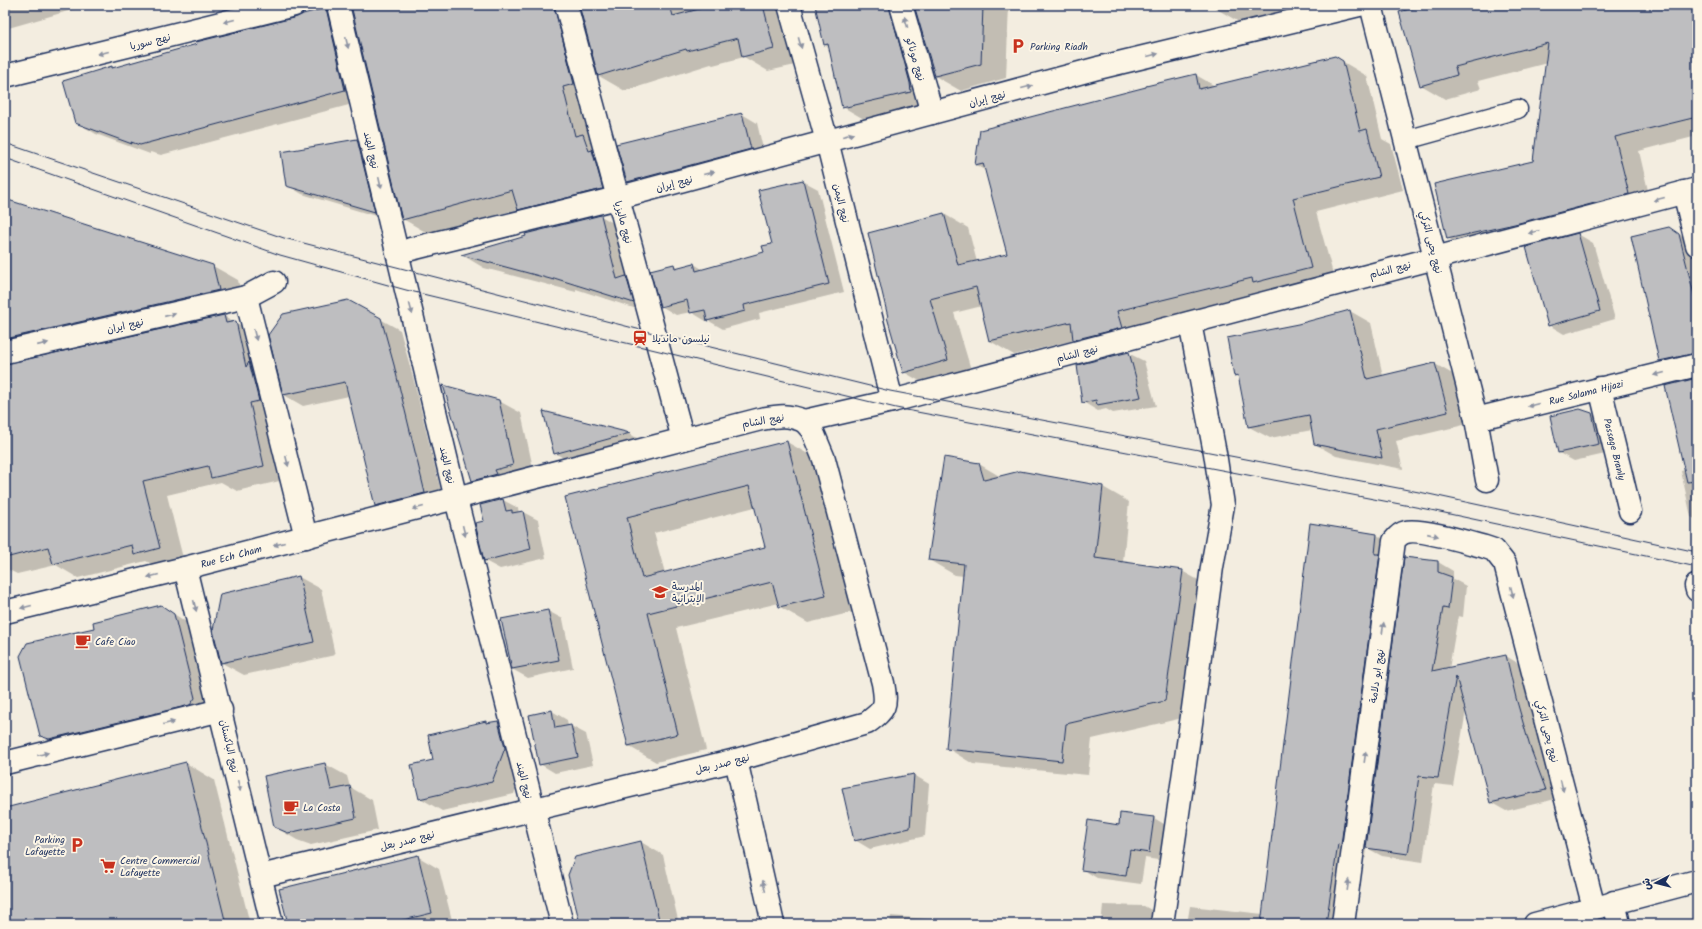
<svg xmlns="http://www.w3.org/2000/svg" width="1702" height="929" viewBox="0 0 1702 929" font-family="Kalam,'Playpen Sans Arabic',sans-serif">
<style>
.shadow{fill:#0003;fill-rule:evenodd}
.building{fill:#bebec0;stroke:#1b2f5e;fill-rule:evenodd}
.lines{fill:none;stroke-linecap:round;stroke-linejoin:round}
.service-casing{stroke:#1b2f5e;stroke-width:21}
.pedestrian-casing{stroke:#1b2f5e;stroke-width:25}
.minor-casing{stroke:#1b2f5e;stroke-width:25}
.secondary-casing{stroke:#1b2f5e;stroke-width:25}
.service{stroke:#fcf5e5;stroke-width:18}
.pedestrian{stroke:#fcf5e5;stroke-width:22}
.minor{stroke:#fcf5e5;stroke-width:22}
.secondary{stroke:#fcf5e5;stroke-width:22}
.tram{stroke:#1b2f5e;stroke-width:1}
.oneway{fill:#8c92a2}
.labels{text-anchor:middle;stroke-width:4;stroke-linejoin:round;paint-order:stroke}
.street-label{font-size:10px;fill:#1b2f5e;stroke:#fcf5e5}
.poi-label{font-size:10px;fill:#1b2f5e;stroke:#fcf5e5;text-anchor:start}
</style>
<rect width="100%" height="100%" fill="#f3ede0"/>
<filter id="ink" filterUnits="userSpaceOnUse"><feTurbulence type="fractalNoise" baseFrequency=".025" numOctaves="2"/><feDisplacementMap in="SourceGraphic" scale="8" xChannelSelector="R" yChannelSelector="G"/><feConvolveMatrix kernelMatrix="1 2 1 2 8 2 1 2 1" color-interpolation-filters="sRGB"/></filter>
<g filter="url(#ink)">
<g class="shadow">
<path d="M 5,5 L 89,5 L 5,29 Z"/>
<path d="M 352,5 L 785,5 L 800,64 L 768,71 L 744,57 L 713,65 L 711,64 L 625,91 L 599,76 L 582,12 L 579,16 L 628,203 L 544,224 L 519,209 L 429,234 L 403,219 Z"/>
<path d="M 816,5 L 1009,5 L 1006,78 L 961,91 L 935,76 L 917,12 L 914,17 L 937,106 L 869,122 L 843,107 L 829,47 L 825,45 Z"/>
<path d="M 1214,5 L 1295,5 L 1296,8 L 1239,22 L 1215,8 Z"/>
<path d="M 1428,5 L 1697,5 L 1697,136 L 1639,151 L 1652,208 L 1472,252 L 1448,238 L 1534,162 L 1547,63 L 1478,81 L 1481,89 L 1445,99 L 1421,85 Z"/>
<path d="M 326,9 L 345,21 L 364,101 L 161,155 L 150,152 L 150,154 L 96,134 L 76,122 L 112,67 L 114,69 Z"/>
<path d="M 1335,57 L 1367,76 L 1382,139 L 1391,144 L 1403,190 L 1316,212 L 1335,281 L 1098,354 L 1075,340 L 1014,355 L 990,341 L 982,306 L 954,313 L 972,373 L 928,386 L 904,372 L 944,214 L 968,228 L 977,262 L 1008,254 L 986,171 L 976,165 L 981,131 L 1196,75 L 1215,86 Z"/>
<path d="M 742,114 L 757,123 L 765,157 L 643,190 L 628,182 Z"/>
<path d="M 357,140 L 372,149 L 389,220 L 302,194 L 287,185 Z"/>
<path d="M 803,181 L 818,189 L 844,292 L 759,313 L 760,319 L 723,329 L 709,321 L 706,321 L 691,312 L 676,315 L 661,306 L 674,265 L 679,268 L 694,264 L 704,270 L 765,253 L 773,244 Z"/>
<path d="M 5,200 L 213,266 L 238,280 L 243,304 L 21,357 L 17,363 L 224,316 L 260,336 L 288,479 L 237,491 L 221,482 L 167,495 L 184,562 L 160,568 L 146,561 L 78,578 L 56,565 L 17,574 L 5,568 Z"/>
<path d="M 601,216 L 623,229 L 655,315 L 576,289 L 576,292 L 484,268 L 464,256 L 527,237 L 526,234 Z"/>
<path d="M 1669,228 L 1697,245 L 1697,369 L 1681,373 L 1660,361 Z"/>
<path d="M 1578,234 L 1593,243 L 1615,319 L 1564,334 L 1549,325 Z"/>
<path d="M 1350,311 L 1371,323 L 1383,376 L 1435,364 L 1456,376 L 1468,424 L 1396,441 L 1403,469 L 1336,456 L 1315,444 L 1312,430 L 1270,438 L 1249,427 L 1239,378 L 1235,375 L 1298,325 Z"/>
<path d="M 380,319 L 400,330 L 413,377 L 444,504 L 394,516 L 375,505 L 349,396 L 303,406 L 284,395 Z"/>
<path d="M 1128,353 L 1144,361 L 1156,406 L 1113,413 L 1106,409 L 1098,411 L 1083,402 Z"/>
<path d="M 1697,379 L 1697,520 L 1691,517 L 1681,471 L 1685,470 Z"/>
<path d="M 499,401 L 521,413 L 535,477 L 495,493 L 473,480 Z"/>
<path d="M 545,412 L 630,434 L 650,446 L 577,466 L 555,453 Z"/>
<path d="M 1592,414 L 1607,422 L 1614,452 L 1574,461 L 1559,453 Z"/>
<path d="M 787,442 L 815,458 L 853,612 L 808,623 L 780,607 L 779,603 L 676,628 L 706,750 L 656,762 L 628,746 L 566,497 ZM 755,507 L 766,548 L 665,573 L 654,533 Z"/>
<path d="M 979,464 L 1001,477 L 1020,472 L 1103,487 L 1129,502 L 1123,562 L 1182,571 L 1209,586 L 1191,716 L 1092,739 L 1088,775 L 973,764 L 947,748 L 964,576 L 955,575 L 929,560 Z"/>
<path d="M 503,500 L 518,508 L 519,513 L 523,512 L 538,520 L 546,558 L 500,569 L 485,561 L 486,521 Z"/>
<path d="M 1377,535 L 1401,550 L 1399,567 L 1404,569 L 1438,562 L 1453,571 L 1453,579 L 1466,586 L 1463,617 L 1458,616 L 1449,669 L 1506,656 L 1521,665 L 1531,707 L 1544,757 L 1560,798 L 1506,811 L 1490,802 L 1466,711 L 1453,786 L 1434,784 L 1423,862 L 1382,856 L 1367,848 L 1366,858 L 1363,858 L 1353,924 L 1187,924 L 1190,906 L 1263,914 Z"/>
<path d="M 299,577 L 321,589 L 335,655 L 244,675 L 222,663 Z"/>
<path d="M 161,606 L 196,628 L 216,711 L 63,748 L 41,735 L 96,629 Z"/>
<path d="M 548,611 L 563,619 L 573,668 L 528,678 L 512,669 L 502,620 Z"/>
<path d="M 552,711 L 567,720 L 568,726 L 571,726 L 586,734 L 593,765 L 555,773 L 540,764 Z"/>
<path d="M 486,722 L 488,724 L 498,722 L 520,735 L 527,762 L 514,794 L 442,811 L 420,798 L 434,761 Z"/>
<path d="M 186,763 L 214,780 L 250,924 L 5,924 L 5,809 Z"/>
<path d="M 325,764 L 347,776 L 350,787 L 372,800 L 378,830 L 311,845 L 297,840 L 275,827 L 265,777 Z"/>
<path d="M 914,775 L 929,784 L 925,836 L 870,849 L 855,840 Z"/>
<path d="M 1154,818 L 1169,827 L 1164,861 L 1145,858 L 1141,884 L 1097,878 L 1082,869 L 1120,826 Z"/>
<path d="M 641,842 L 663,855 L 679,924 L 581,924 Z"/>
<path d="M 417,856 L 439,869 L 453,924 L 289,924 Z"/>
<path d="M 1103,905 L 1144,906 L 1166,918 L 1165,924 L 1101,924 Z"/>
<path d="M 891,916 L 988,924 L 890,924 Z"/>
<path d="M 1697,920 L 1697,924 L 1679,924 Z"/>
</g>
<g class="building">
<path d="M 351,5 L 554,5 L 574,84 L 563,87 L 575,136 L 583,134 L 589,151 L 592,150 L 603,189 L 518,210 L 512,190 L 402,220 Z"/>
<path d="M 579,5 L 670,5 L 673,16 L 714,5 L 763,5 L 774,49 L 742,57 L 738,38 L 687,51 L 686,49 L 598,76 Z"/>
<path d="M 815,5 L 889,5 L 910,83 L 911,92 L 842,108 L 828,44 L 824,45 Z"/>
<path d="M 914,5 L 983,5 L 981,64 L 935,76 Z"/>
<path d="M 1424,5 L 1697,5 L 1697,117 L 1615,137 L 1629,194 L 1519,223 L 1447,239 L 1434,184 L 1533,161 L 1548,43 L 1455,67 L 1457,75 L 1420,86 L 1399,12 Z"/>
<path d="M 326,8 L 345,90 L 140,145 L 131,142 L 132,144 L 75,123 L 63,81 L 112,66 L 112,68 L 197,44 L 196,42 L 297,17 L 303,14 Z"/>
<path d="M 1335,56 L 1343,61 L 1360,131 L 1367,129 L 1379,177 L 1293,198 L 1311,268 L 1253,283 L 1252,278 L 1117,311 L 1122,328 L 1073,340 L 1071,322 L 989,341 L 976,287 L 930,299 L 948,360 L 903,373 L 887,317 L 888,317 L 868,233 L 944,213 L 958,265 L 1007,254 L 983,163 L 975,165 L 980,130 L 1146,87 L 1146,86 L 1196,74 L 1199,89 Z"/>
<path d="M 742,113 L 751,149 L 627,182 L 616,144 Z"/>
<path d="M 357,139 L 375,212 L 286,186 L 281,152 Z"/>
<path d="M 803,180 L 829,284 L 744,305 L 745,311 L 707,321 L 705,310 L 690,313 L 687,300 L 660,307 L 650,270 L 674,264 L 675,268 L 694,263 L 696,271 L 764,252 L 762,246 L 772,244 L 758,190 Z"/>
<path d="M 5,199 L 213,265 L 219,290 L 5,339 Z"/>
<path d="M 601,215 L 617,279 L 626,276 L 634,303 L 554,278 L 554,280 L 461,255 L 526,236 L 525,234 Z"/>
<path d="M 1669,227 L 1679,234 L 1697,307 L 1697,353 L 1659,361 L 1631,236 Z"/>
<path d="M 1578,233 L 1600,311 L 1548,326 L 1526,247 Z"/>
<path d="M 348,300 L 381,318 L 394,365 L 425,493 L 375,506 L 345,382 L 283,395 L 268,335 L 283,314 Z"/>
<path d="M 1350,310 L 1367,379 L 1435,363 L 1448,412 L 1376,429 L 1382,458 L 1314,444 L 1309,415 L 1248,427 L 1238,375 L 1234,376 L 1227,338 L 1298,324 Z"/>
<path d="M 224,315 L 226,323 L 236,321 L 246,367 L 249,362 L 259,401 L 250,403 L 264,466 L 211,478 L 208,466 L 143,481 L 160,548 L 134,555 L 132,545 L 53,564 L 48,547 L 5,558 L 5,364 Z"/>
<path d="M 1129,352 L 1141,397 L 1097,405 L 1096,400 L 1082,403 L 1077,365 Z"/>
<path d="M 1697,378 L 1697,481 L 1687,482 L 1665,386 Z"/>
<path d="M 443,385 L 499,400 L 513,465 L 495,470 L 497,474 L 472,481 Z"/>
<path d="M 1580,409 L 1592,413 L 1599,444 L 1558,453 L 1550,416 Z"/>
<path d="M 543,411 L 630,433 L 554,454 Z"/>
<path d="M 787,441 L 826,596 L 779,607 L 772,582 L 648,613 L 678,734 L 628,746 L 565,497 ZM 749,486 L 765,547 L 642,578 L 627,517 Z"/>
<path d="M 944,457 L 979,463 L 984,480 L 1020,471 L 1103,486 L 1095,558 L 1183,570 L 1165,701 L 1066,724 L 1062,761 L 946,749 L 964,564 L 928,560 Z"/>
<path d="M 503,499 L 506,511 L 512,510 L 512,513 L 523,511 L 531,549 L 484,561 L 475,523 L 484,521 L 480,505 Z"/>
<path d="M 1310,523 L 1377,534 L 1375,554 L 1380,554 L 1341,845 L 1338,844 L 1326,924 L 1261,924 Z"/>
<path d="M 1404,557 L 1438,561 L 1438,572 L 1452,577 L 1448,609 L 1443,608 L 1432,671 L 1506,655 L 1516,698 L 1530,747 L 1546,790 L 1490,803 L 1456,676 L 1438,778 L 1419,776 L 1408,854 L 1366,848 Z"/>
<path d="M 299,576 L 314,642 L 221,663 L 213,630 L 220,594 Z"/>
<path d="M 161,605 L 174,614 L 195,698 L 190,705 L 49,739 L 40,736 L 20,656 L 27,643 L 94,628 L 93,622 Z"/>
<path d="M 548,610 L 559,660 L 512,669 L 501,619 Z"/>
<path d="M 552,710 L 555,728 L 571,725 L 578,757 L 539,765 L 529,715 Z"/>
<path d="M 486,721 L 486,723 L 498,721 L 505,748 L 492,782 L 419,799 L 411,765 L 433,760 L 428,735 Z"/>
<path d="M 186,762 L 226,924 L 5,924 L 5,808 Z"/>
<path d="M 325,763 L 331,790 L 350,786 L 356,818 L 288,833 L 274,827 L 264,776 Z"/>
<path d="M 914,774 L 910,828 L 854,841 L 842,788 Z"/>
<path d="M 1120,813 L 1154,817 L 1149,853 L 1130,850 L 1126,876 L 1081,870 L 1088,820 L 1119,825 Z"/>
<path d="M 641,841 L 660,924 L 580,924 L 568,875 L 575,857 Z"/>
<path d="M 418,855 L 432,913 L 387,924 L 288,924 L 279,889 Z"/>
</g>
<g class="lines">
<defs>
<path id="service" d="M 1406,140 L 1518,109"/>
<path id="pedestrian" d="M 1614,902 L 1619,924"/>
<g id="minor">
<path d="M 338,5 L 456,499 L 562,924"/>
<path d="M 566,5 L 683,439"/>
<path d="M 789,5 L 827,141 L 892,401"/>
<path d="M 901,5 L 932,113"/>
<path d="M 1371,5 L 1476,419 L 1487,480"/>
<path d="M 5,76 L 294,5"/>
<path d="M 1684,192 L 1697,245"/>
<path d="M 411,249 L 617,198 L 1098,68 L 1359,5"/>
<path d="M 246,297 L 306,537"/>
<path d="M 5,352 L 246,297 L 274,282"/>
<path d="M 1600,388 L 1630,511"/>
<path d="M 1476,419 L 1697,365"/>
<path d="M 185,568 L 272,924"/>
<path d="M 1696,586 L 1697,590"/>
<path d="M 5,612 L 185,568 L 761,419 C 778,416 787,414 804,421 L 892,401 L 1697,189"/>
<path d="M 736,760 L 773,924"/>
<path d="M 5,763 L 221,710"/>
<path d="M 261,876 L 736,760 L 867,723 C 886,709 887,706 883,683 L 824,459 L 812,430 L 804,421"/>
<path d="M 1162,924 L 1192,716 L 1212,567 L 1223,505 L 1215,453 L 1190,323"/>
<path d="M 1343,924 L 1394,541 C 1397,537 1401,533 1406,532 C 1419,528 1470,543 1485,547 L 1494,550 L 1505,564 L 1594,908"/>
</g>
<path id="secondary" d="M 1535,924 L 1697,881"/>
</defs>
<use href="#service" class="service-casing"/>
<use href="#pedestrian" class="pedestrian-casing"/>
<use href="#minor" class="minor-casing"/>
<use href="#secondary" class="secondary-casing"/>
<use href="#service" class="service"/>
<use href="#pedestrian" class="pedestrian"/>
<use href="#minor" class="minor"/>
<use href="#secondary" class="secondary"/>
<g class="tram">
<path d="M 5,143 L 284,238 L 641,330 L 890,391 L 1424,493 L 1697,552"/>
<path d="M 5,158 L 280,255 L 406,290 L 896,408 L 1426,509 L 1697,567"/>
</g>
</g>
<defs><path id="oneway-solid" d="M-6-.8H1V-3.2L6.5 0L1 3.2V.8H-6Z"/></defs>
<g class="oneway">
<use href="#oneway-solid" transform="translate(229 21) rotate(166)"/>
<use href="#oneway-solid" transform="translate(906 22) rotate(-106)"/>
<use href="#oneway-solid" transform="translate(347 43) rotate(77)"/>
<use href="#oneway-solid" transform="translate(800 43) rotate(74)"/>
<use href="#oneway-solid" transform="translate(103 53) rotate(166)"/>
<use href="#oneway-solid" transform="translate(1153 55) rotate(-14)"/>
<use href="#oneway-solid" transform="translate(1027 87) rotate(-15)"/>
<use href="#oneway-solid" transform="translate(848 135) rotate(-15)"/>
<use href="#oneway-solid" transform="translate(709 173) rotate(-15)"/>
<use href="#oneway-solid" transform="translate(380 183) rotate(77)"/>
<use href="#oneway-solid" transform="translate(1659 199) rotate(165)"/>
<use href="#oneway-solid" transform="translate(1534 232) rotate(165)"/>
<use href="#oneway-solid" transform="translate(411 309) rotate(75)"/>
<use href="#oneway-solid" transform="translate(170 315) rotate(-13)"/>
<use href="#oneway-solid" transform="translate(255 335) rotate(76)"/>
<use href="#oneway-solid" transform="translate(43 344) rotate(-13)"/>
<use href="#oneway-solid" transform="translate(1659 374) rotate(166)"/>
<use href="#oneway-solid" transform="translate(1533 405) rotate(166)"/>
<use href="#oneway-solid" transform="translate(287 461) rotate(76)"/>
<use href="#oneway-solid" transform="translate(418 508) rotate(166)"/>
<use href="#oneway-solid" transform="translate(464 531) rotate(76)"/>
<use href="#oneway-solid" transform="translate(1433 535) rotate(13)"/>
<use href="#oneway-solid" transform="translate(279 544) rotate(165)"/>
<use href="#oneway-solid" transform="translate(153 576) rotate(166)"/>
<use href="#oneway-solid" transform="translate(1512 592) rotate(76)"/>
<use href="#oneway-solid" transform="translate(195 606) rotate(76)"/>
<use href="#oneway-solid" transform="translate(26 607) rotate(166)"/>
<use href="#oneway-solid" transform="translate(1383 628) rotate(-82)"/>
<use href="#oneway-solid" transform="translate(169 723) rotate(-14)"/>
<use href="#oneway-solid" transform="translate(43 754) rotate(-14)"/>
<use href="#oneway-solid" transform="translate(1365 757) rotate(-82)"/>
<use href="#oneway-solid" transform="translate(239 786) rotate(77)"/>
<use href="#oneway-solid" transform="translate(1562 786) rotate(76)"/>
<use href="#oneway-solid" transform="translate(1348 885) rotate(-82)"/>
<use href="#oneway-solid" transform="translate(764 886) rotate(-104)"/>
</g>
</g>
<defs>
<symbol id="parking-bare" viewBox="-9 -9 18 18"><path d="M-3.5-5.5H1a3.5 3.5 0 0 1 0 7H-1V5.5H-3.5ZM-1-3.4V-.6H.8a1.4 1.4 0 0 0 0-2.8Z" fill="#c8321e" stroke="#fcf5e5" stroke-width="2.5" paint-order="stroke"/></symbol>
<symbol id="station-bare" viewBox="-9 -9 18 18"><path d="M-3-6H3Q5-6 5-4V2Q5 4 3 4L4.5 6H3L1.5 4h-3L-3 6H-4.5L-3 4Q-5 4-5 2V-4Q-5-6-3-6ZM-3.5-4v3h7v-3ZM-3.5 1v1.5H-2V1ZM2 1v1.5H3.5V1Z" fill="#c8321e" stroke="#fcf5e5" stroke-width="2.5" paint-order="stroke"/></symbol>
<symbol id="school-bare" viewBox="-9 -9 18 18"><path d="M0-5L7-2L0 1L-7-2ZM-4 1L0 2.5L4 1V4Q0 6-4 4Z" fill="#c8321e" stroke="#fcf5e5" stroke-width="2.5" paint-order="stroke"/></symbol>
<symbol id="cafe-bare" viewBox="-9 -9 18 18"><path d="M-5.5-4.5H6V0H3Q3 3.5 0 3.5H-2.5Q-5.5 3.5-5.5 0ZM3-3.2v2h1.7v-2ZM-6 4.5H4V6H-6Z" fill="#c8321e" stroke="#fcf5e5" stroke-width="2.5" paint-order="stroke"/></symbol>
<symbol id="supermarket-bare" viewBox="-9 -9 18 18"><path d="M-6-5.5h2.5l.6 2H6L4.5 2H-2.5L-4.4-4H-6ZM-1.5 3.2a1.3 1.3 0 1 0 .1 0ZM3 3.2a1.3 1.3 0 1 0 .1 0Z" fill="#c8321e" stroke="#fcf5e5" stroke-width="2.5" paint-order="stroke"/></symbol>
</defs>
<g fill-rule="evenodd">
<use href="#parking-bare" x="1007" y="35" width="22" height="22"/>
<use href="#station-bare" x="629" y="327" width="22" height="22"/>
<use href="#school-bare" x="649" y="581" width="22" height="22"/>
<use href="#cafe-bare" x="72" y="630" width="22" height="22"/>
<use href="#cafe-bare" x="280" y="796" width="22" height="22"/>
<use href="#parking-bare" x="66" y="834" width="22" height="22"/>
<use href="#supermarket-bare" x="97" y="855" width="22" height="22"/>
</g>
<g class="labels">
<g class="street-label">
<text transform="translate(150 41) rotate(-14)" y="4">نهج سوريا</text>
<text transform="translate(916 59) rotate(74)" y="4">نهج موناكو</text>
<text transform="translate(987 98) rotate(-15)" y="4">نهج إيران</text>
<text transform="translate(372 150) rotate(77)" y="4">نهج الهند</text>
<text transform="translate(674 183) rotate(-15)" y="4">نهج إيران</text>
<text transform="translate(842 203) rotate(76)" y="4">نهج اليمن</text>
<text transform="translate(624 222) rotate(75)" y="4">نهج ماليزيا</text>
<text transform="translate(1432 242) rotate(76)" y="4">نهج يحيى التركي</text>
<text transform="translate(1390 269) rotate(-15)" y="4">نهج الشام</text>
<text transform="translate(125 325) rotate(-13)" y="4">نهج ايران</text>
<text transform="translate(1077 353) rotate(-15)" y="4">نهج الشام</text>
<text transform="translate(1586 392) rotate(-14)" y="4">Rue Salama Hijazi</text>
<text transform="translate(763 420) rotate(-10)" y="4">نهج الشام</text>
<text transform="translate(1615 449) rotate(76)" y="4">Passage Branly</text>
<text transform="translate(448 465) rotate(77)" y="4">نهج الهند</text>
<text transform="translate(231 556) rotate(-15)" y="4">Rue Ech Cham</text>
<text transform="translate(1376 676) rotate(-82)" y="4">نهج ابو دلامة</text>
<text transform="translate(1548 731) rotate(76)" y="4">نهج يحيى التركي</text>
<text transform="translate(230 746) rotate(77)" y="4">نهج الباكستان</text>
<text transform="translate(722 763) rotate(-14)" y="4">نهج صدر بعل</text>
<text transform="translate(525 780) rotate(76)" y="4">نهج الهند</text>
<text transform="translate(407 840) rotate(-14)" y="4">نهج صدر بعل</text>
</g>
<g class="poi-label">
<text x="1030" y="50">Parking Riadh</text>
<text x="652" y="342">نيلسون مانديلا</text>
<text x="672" y="590">المدرسة<tspan x="672" dy="12">الإبترائية</tspan></text>
<text x="95" y="645">Cafe Ciao</text>
<text x="303" y="811">La Costa</text>
<text x="65" y="843" text-anchor="end">Parking<tspan x="65" dy="12">Lafayette</tspan></text>
<text x="120" y="864">Centre Commercial<tspan x="120" dy="12">Lafayette</tspan></text>
</g>
</g>
<rect width="1702" height="929" fill="none" stroke="#fcf5e5" stroke-width="20"/>
<rect x="10" y="10" width="1682" height="909" fill="none" stroke="#1b2f5e" stroke-width="1.5" filter="url(#ink)"/>
<g transform="translate(1656 883) rotate(263)" stroke="#fcf5e5" stroke-width="3" paint-order="stroke">
<path d="M0-3L7 15L0 10L-7 15Z" fill="#1b2f5e"/>
<text y="-6" font-size="11" font-weight="bold" text-anchor="middle" fill="#1b2f5e">ش</text>
</g>
</svg>
